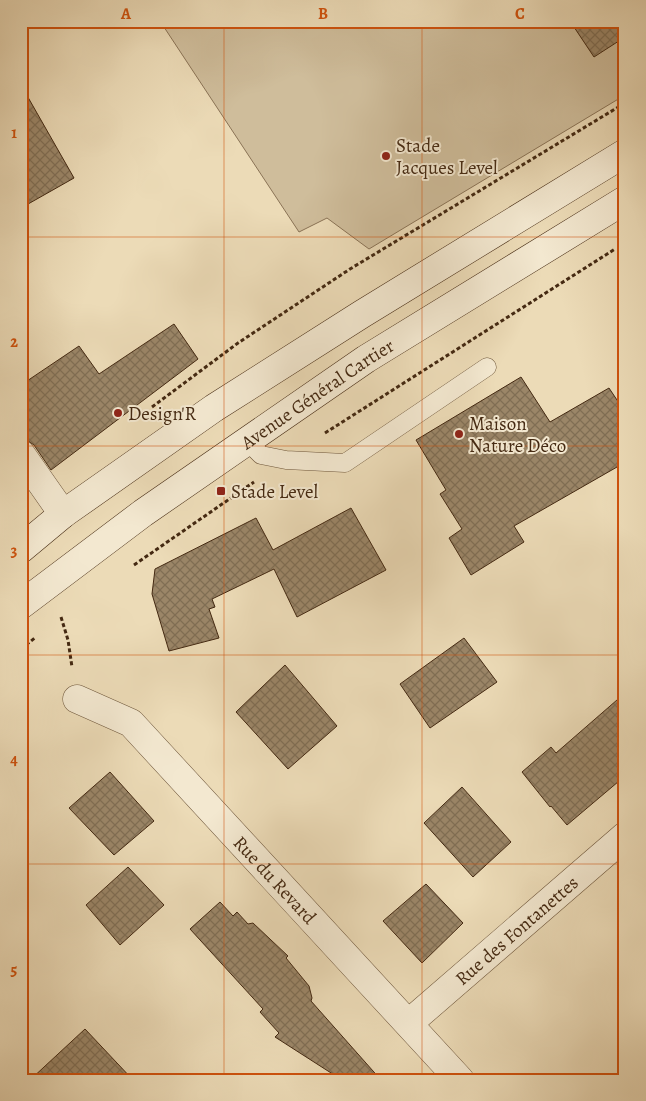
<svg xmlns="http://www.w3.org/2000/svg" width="646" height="1101" viewBox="0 0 646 1101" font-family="Alegreya,serif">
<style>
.grass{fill:#cfbd9b;stroke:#8a7356}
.building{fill:url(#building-cross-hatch);stroke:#442912}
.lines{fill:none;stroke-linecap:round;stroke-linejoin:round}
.service-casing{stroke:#6e563b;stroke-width:19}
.minor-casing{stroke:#6e563b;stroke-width:29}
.secondary-casing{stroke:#442912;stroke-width:29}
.path{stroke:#442912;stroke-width:3;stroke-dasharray:4 2.5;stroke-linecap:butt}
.service{stroke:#f3e8d0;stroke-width:18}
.minor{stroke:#f3e8d0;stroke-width:28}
.secondary{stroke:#f3e8d0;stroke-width:28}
.grid{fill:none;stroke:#cf520d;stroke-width:1;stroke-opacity:0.55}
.poi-dot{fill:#8f2418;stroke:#f3e8d0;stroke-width:2}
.labels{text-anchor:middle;stroke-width:4;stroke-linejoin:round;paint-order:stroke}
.poi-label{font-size:19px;fill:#442912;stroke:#f3e8d0;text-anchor:start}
.street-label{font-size:19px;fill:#442912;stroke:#f3e8d0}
.neatline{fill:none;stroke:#cf520d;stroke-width:2}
.grid-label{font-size:16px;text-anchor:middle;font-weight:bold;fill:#cf520d}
</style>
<defs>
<pattern id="building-cross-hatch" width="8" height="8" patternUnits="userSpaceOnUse" patternTransform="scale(1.25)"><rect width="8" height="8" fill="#9b8668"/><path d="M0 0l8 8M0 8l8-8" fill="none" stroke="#806e54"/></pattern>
</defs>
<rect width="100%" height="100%" fill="#ecdbb7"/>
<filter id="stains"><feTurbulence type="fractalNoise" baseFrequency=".004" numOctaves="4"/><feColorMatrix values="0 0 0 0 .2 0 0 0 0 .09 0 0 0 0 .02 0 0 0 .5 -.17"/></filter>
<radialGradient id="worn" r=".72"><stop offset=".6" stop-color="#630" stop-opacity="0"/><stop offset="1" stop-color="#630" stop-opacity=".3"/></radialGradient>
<path class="grass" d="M 160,21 L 625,21 L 625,95 L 369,249 L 327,218 L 299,232 Z"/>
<g class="building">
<path d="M 570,21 L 625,21 L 625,37 L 594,57 Z"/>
<path d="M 21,85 L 74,178 L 21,208 Z"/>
<path d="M 174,324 L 198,359 L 51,470 L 34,445 L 25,439 L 21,434 L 21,385 L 79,346 L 99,374 Z"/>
<path d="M 521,377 L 550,422 L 609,388 L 625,412 L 625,419 L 622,421 L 624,463 L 514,526 L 524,542 L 471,575 L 449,538 L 462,529 L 440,494 L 446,490 L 416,440 Z"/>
<path d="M 351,508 L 386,570 L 297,617 L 274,569 L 212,599 L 215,607 L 209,609 L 219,638 L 169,651 L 152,594 L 155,569 L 256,518 L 273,550 Z"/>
<path d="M 464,638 L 497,682 L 430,728 L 400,684 Z"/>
<path d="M 285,665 L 337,726 L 288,769 L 236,712 Z"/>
<path d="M 625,693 L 625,776 L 567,825 L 551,806 L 550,807 L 522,772 L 551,747 L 556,753 Z"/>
<path d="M 110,772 L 154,821 L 114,855 L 69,808 Z"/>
<path d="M 462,787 L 511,842 L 473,877 L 424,823 Z"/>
<path d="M 128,867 L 164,905 L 120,945 L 86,905 Z"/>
<path d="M 426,884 L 463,923 L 422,963 L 383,921 Z"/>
<path d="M 220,902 L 233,916 L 237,912 L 248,924 L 253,923 L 288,956 L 286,958 L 309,986 L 312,998 L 311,1001 L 381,1080 L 342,1080 L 275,1037 L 279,1033 L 260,1012 L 263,1009 L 190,929 Z"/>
<path d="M 85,1029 L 133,1080 L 30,1080 Z"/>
</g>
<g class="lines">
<defs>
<path id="service" d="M 247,441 L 261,455 L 286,460 L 345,463 L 487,367"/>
<g id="minor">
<path d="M 21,454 L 63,514"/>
<path id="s1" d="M 77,699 L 131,723 L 460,1080"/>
<path id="s2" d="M 409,1023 L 625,836"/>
</g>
<g id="secondary">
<path d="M 21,549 L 63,514 L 214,408 L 362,314 L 625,153"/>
<path id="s3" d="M 21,605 L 143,513 L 366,359 L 625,200"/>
</g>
</defs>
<use href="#service" class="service-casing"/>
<use href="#minor" class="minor-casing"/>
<use href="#secondary" class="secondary-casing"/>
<g class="path">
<path d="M 152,407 L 238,343 L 350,269 L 625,103"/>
<path d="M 325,433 L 615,249"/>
<path d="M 134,565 L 254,482"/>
<path d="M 61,617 L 68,640 L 72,667"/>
<path d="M 21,649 L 36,637"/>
</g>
<use href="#service" class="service"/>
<use href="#minor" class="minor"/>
<use href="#secondary" class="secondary"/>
</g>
<path class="grid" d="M 224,21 L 224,1080M 422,21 L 422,1080M 21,237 L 625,237M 21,446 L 625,446M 21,655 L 625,655M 21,864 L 625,864"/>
<g class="poi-dot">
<circle cx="386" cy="156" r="5"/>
<circle cx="118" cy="413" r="5"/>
<circle cx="459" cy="434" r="5"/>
<rect x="216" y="486" width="10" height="10" rx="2.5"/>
</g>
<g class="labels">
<g class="poi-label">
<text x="396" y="152">Stade<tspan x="396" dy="22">Jacques Level</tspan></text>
<text x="128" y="420">Design'R</text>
<text x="469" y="430">Maison<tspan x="469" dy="22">Nature Déco</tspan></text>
<text x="231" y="498">Stade Level</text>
</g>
<g class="street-label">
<text dy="7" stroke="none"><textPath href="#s3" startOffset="364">Avenue Général Cartier</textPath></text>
<text dy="7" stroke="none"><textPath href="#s1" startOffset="272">Rue du Revard</textPath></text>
<text dy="7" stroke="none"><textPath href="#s2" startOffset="142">Rue des Fontanettes</textPath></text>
</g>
</g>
<rect width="646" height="1101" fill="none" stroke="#ecdbb7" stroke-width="55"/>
<rect x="28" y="28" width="590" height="1046" class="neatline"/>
<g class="grid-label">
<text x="126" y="19">A</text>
<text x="323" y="19">B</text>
<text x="520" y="19">C</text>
<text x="14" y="138">1</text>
<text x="14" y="347">2</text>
<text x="14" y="556">3</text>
<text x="14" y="765">4</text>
<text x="14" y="975">5</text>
</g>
<rect width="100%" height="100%" filter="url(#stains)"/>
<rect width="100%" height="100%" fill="url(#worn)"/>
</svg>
